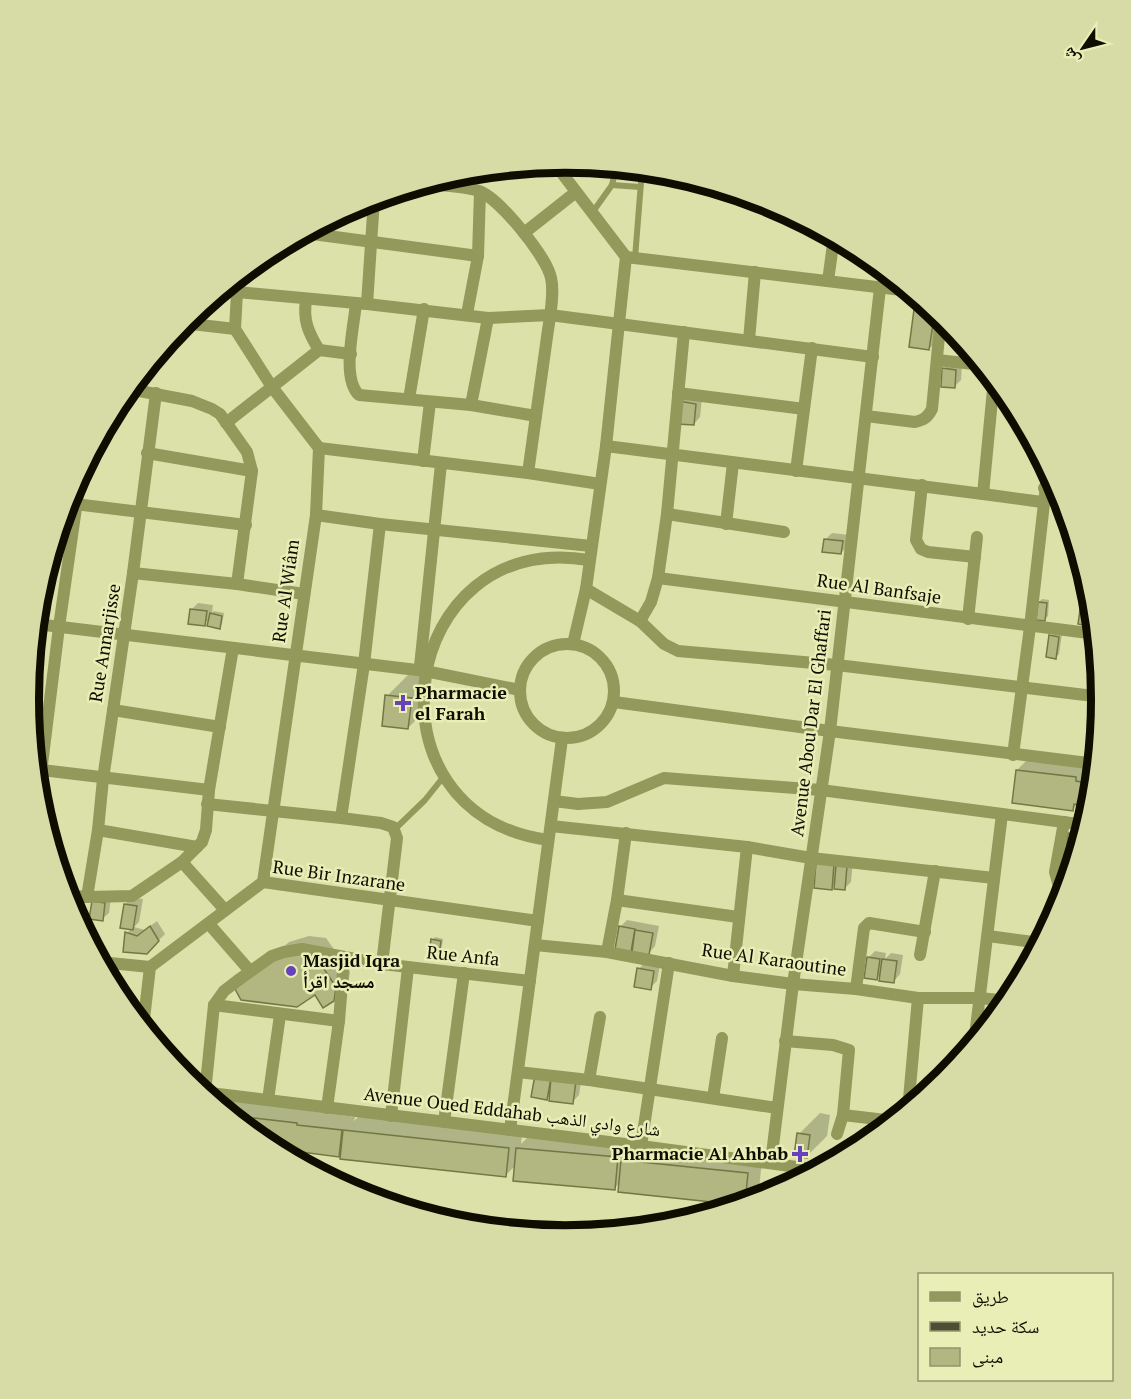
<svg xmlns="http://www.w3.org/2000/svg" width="1131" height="1399" viewBox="0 0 1131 1399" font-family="'PT Serif','Noto Naskh Arabic',serif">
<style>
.shadow{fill:#0003}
.building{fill:#b2b781;stroke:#737743;stroke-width:1.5}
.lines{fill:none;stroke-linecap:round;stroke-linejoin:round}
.service{stroke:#93985b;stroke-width:6}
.minor{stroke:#93985b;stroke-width:12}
.rail{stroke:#4d4f34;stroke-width:4.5;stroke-dasharray:9 4.5;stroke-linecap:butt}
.poi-dot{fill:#6742ba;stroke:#e9eeb6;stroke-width:2}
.labels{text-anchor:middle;stroke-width:5;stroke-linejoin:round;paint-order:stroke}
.street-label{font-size:18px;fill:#0d0e00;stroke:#e9eeb6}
.poi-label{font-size:18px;font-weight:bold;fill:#0d0e00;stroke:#e9eeb6;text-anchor:start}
.rim{fill:none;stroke:#0d0e00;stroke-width:8}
</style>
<rect width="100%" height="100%" fill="#dbe1a9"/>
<g class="shadow">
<path d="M 920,299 L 939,315 L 936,342 L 929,349 L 916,303 Z"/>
<path d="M 950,362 L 962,363 L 961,380 L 954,387 L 944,369 Z"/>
<path d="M 687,395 L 702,398 L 700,417 L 694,424 L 680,402 Z"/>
<path d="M 832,533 L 849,535 L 848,546 L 841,553 L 825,540 Z"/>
<path d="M 1042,599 L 1049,600 L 1048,616 L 1045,619 L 1039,602 Z"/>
<path d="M 198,603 L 213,605 L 212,613 L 214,611 L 224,613 L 222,624 L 219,627 L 210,618 L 204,624 L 191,610 Z"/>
<path d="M 1084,608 L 1092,609 L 1091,621 L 1088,624 L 1081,611 Z"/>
<path d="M 1054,633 L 1062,634 L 1059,654 L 1056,657 L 1051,636 Z"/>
<path d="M 408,675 L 432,677 L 429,707 L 408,728 L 387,696 Z"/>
<path d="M 1031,756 L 1096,769 L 1092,805 L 1078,803 L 1072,810 L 1017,770 Z"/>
<path d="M 1077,827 L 1085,829 L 1076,857 L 1070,834 Z"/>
<path d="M 853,860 L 851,882 L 844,889 L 836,883 L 831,888 L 818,863 Z"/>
<path d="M 65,890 L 81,893 L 79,907 L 74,913 Z"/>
<path d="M 100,895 L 111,897 L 109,913 L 102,919 Z"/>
<path d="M 132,898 L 143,899 L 139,922 L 134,927 L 145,930 L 157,921 L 165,934 L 146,953 L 127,933 L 132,928 L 125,904 Z"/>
<path d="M 627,920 L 659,926 L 655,946 L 649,953 L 617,948 L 620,927 Z"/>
<path d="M 309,936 L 326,938 L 350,972 L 348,985 L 333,1000 L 251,976 L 289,942 Z"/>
<path d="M 435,937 L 443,939 L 441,951 L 438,954 L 433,940 Z"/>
<path d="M 875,951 L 886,953 L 885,959 L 891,953 L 903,955 L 900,974 L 894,981 L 882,973 L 877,979 L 868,958 Z"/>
<path d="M 645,962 L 660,965 L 657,981 L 650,988 L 639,969 Z"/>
<path d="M 1012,998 L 983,1033 L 986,1013 L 1000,999 Z"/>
<path d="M 582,1075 L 579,1095 L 572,1102 L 551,1094 L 547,1099 L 536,1076 Z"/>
<path d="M 202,1092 L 222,1094 L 221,1108 Z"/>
<path d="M 229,1100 L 311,1109 L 311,1111 L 355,1117 L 354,1121 L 359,1116 L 522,1134 L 521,1144 L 531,1134 L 631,1143 L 631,1152 L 637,1146 L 762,1159 L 759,1190 L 744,1204 L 620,1191 L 620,1182 L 615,1188 L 516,1165 L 506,1175 L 342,1151 L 338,1155 L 268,1146 L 221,1108 Z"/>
<path d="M 820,1113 L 830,1115 L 827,1136 L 806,1157 L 799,1134 Z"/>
</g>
<g class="building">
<path d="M 915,302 L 926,304 L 935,311 L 929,350 L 909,347 Z"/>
<path d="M 942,368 L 956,370 L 955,388 L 941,387 Z"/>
<path d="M 679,401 L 696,404 L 694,425 L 677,424 Z"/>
<path d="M 824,539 L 843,541 L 841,554 L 822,552 Z"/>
<path d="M 1038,602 L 1047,603 L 1045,621 L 1036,620 Z"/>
<path d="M 190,609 L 207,611 L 205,626 L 188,624 Z"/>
<path d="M 1080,610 L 1090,611 L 1088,626 L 1078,624 Z"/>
<path d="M 210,613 L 222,616 L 220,629 L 207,626 Z"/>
<path d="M 1049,635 L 1059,637 L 1056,659 L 1046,657 Z"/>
<path d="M 385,695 L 412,698 L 408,729 L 382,726 Z"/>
<path d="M 1016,770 L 1076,777 L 1076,781 L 1094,784 L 1091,807 L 1074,804 L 1073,811 L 1012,803 Z"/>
<path d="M 1068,833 L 1082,836 L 1076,858 L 1065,856 Z"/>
<path d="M 816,862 L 834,864 L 832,890 L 814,888 Z"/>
<path d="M 836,865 L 847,866 L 845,890 L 834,889 Z"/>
<path d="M 92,901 L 105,903 L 103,921 L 89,919 Z"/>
<path d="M 124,904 L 137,906 L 133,930 L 120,928 Z"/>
<path d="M 150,926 L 159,941 L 147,954 L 123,952 L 125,932 L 137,936 Z"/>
<path d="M 619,926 L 635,929 L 631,952 L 615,949 Z"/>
<path d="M 635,930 L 653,933 L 649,955 L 632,952 Z"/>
<path d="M 431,939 L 441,941 L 439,955 L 429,954 Z"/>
<path d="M 312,951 L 336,987 L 334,1001 L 323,1008 L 315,995 L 297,1007 L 241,1000 L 235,989 L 273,956 Z"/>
<path d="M 867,957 L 880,959 L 877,980 L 864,978 Z"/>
<path d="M 882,959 L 897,961 L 894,983 L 879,981 Z"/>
<path d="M 637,968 L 654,971 L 651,990 L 634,987 Z"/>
<path d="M 993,1009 L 1002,1010 L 981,1035 L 985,1012 L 994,1012 Z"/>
<path d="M 535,1075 L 551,1078 L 547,1100 L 531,1097 Z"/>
<path d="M 551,1078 L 576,1081 L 573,1104 L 549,1101 Z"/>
<path d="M 229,1115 L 297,1123 L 297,1125 L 342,1130 L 339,1157 L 271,1148 Z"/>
<path d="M 343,1130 L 509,1148 L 506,1177 L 340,1159 Z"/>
<path d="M 797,1133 L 810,1135 L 807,1158 L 794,1156 Z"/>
<path d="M 516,1148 L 618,1157 L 615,1190 L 513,1181 Z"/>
<path d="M 621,1160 L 748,1173 L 745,1203 L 740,1205 L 618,1192 Z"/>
</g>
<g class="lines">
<g class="service">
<path d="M 612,185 L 640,187"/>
<path d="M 592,213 L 612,185 L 616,168"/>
<path d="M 635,258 L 642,170"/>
<path d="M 395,829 L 425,800 L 445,775"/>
</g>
<g class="minor">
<path d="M 555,164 L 626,257"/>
<path d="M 425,184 C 443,185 462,186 479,191 C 499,198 547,257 551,278 C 555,294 549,321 547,337 C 541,382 534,428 528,473"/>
<path d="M 374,199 L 367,304 L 356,303 C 354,327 341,378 359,395 L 471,405 L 536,416"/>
<path d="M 305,233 L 478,256"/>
<path d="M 524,233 L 576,192"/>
<path d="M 626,257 L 910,291"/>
<path d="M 828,281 L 834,237"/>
<path d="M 237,292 L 356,303"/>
<path d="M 306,300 C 303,320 308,332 319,350"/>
<path d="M 367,304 L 488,318 L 550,315 L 873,357"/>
<path d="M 467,314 L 478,256 L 480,192"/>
<path d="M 183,323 L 235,329"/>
<path d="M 235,329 L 272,387 L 319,448 L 316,515 L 263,882"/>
<path d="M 235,329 L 237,292 L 241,274"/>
<path d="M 749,340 L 755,272"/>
<path d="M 937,360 L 983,365"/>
<path d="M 129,389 L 192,401 L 212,409 L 220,414 L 247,452 L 252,471 L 237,584"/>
<path d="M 678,393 L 804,409"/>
<path d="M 409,399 L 424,309"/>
<path d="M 471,405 L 488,318"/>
<path d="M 866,416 L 915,422 C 924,420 928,417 932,409 L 941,316"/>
<path d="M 226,423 L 319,350 L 351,354"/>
<path d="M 606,446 L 983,494 L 994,379"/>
<path d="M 319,448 L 528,473 L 600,484"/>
<path d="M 147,453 L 252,471"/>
<path d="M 423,461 L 430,402"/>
<path d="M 796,471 L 812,348"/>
<path d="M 922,485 L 916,540 L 921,549 L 928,552 L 975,557"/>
<path d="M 1044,488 L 1060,490"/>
<path d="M 983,494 L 1042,502"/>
<path d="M 67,503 L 246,525"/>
<path d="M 667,514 L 784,532"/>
<path d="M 316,515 L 380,524 L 591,546"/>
<path d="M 726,524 L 733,463"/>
<path d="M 133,573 L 237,584 L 304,594"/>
<path d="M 658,578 L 1096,634"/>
<path d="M 586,589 L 640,621 L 664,644 L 678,651 L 837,665 L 1102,697"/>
<path d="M 968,619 L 977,537"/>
<path d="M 640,621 L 651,602 L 658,578 L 667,514 L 684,332"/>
<path d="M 36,624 L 425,671 L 520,690"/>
<circle cx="567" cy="691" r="47"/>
<path d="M 573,644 L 586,589 L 606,446 L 626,257"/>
<path d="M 420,666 L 441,464"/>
<path d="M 614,702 L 830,731 L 1096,764"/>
<path d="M 113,710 L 220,727"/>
<path d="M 1013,755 L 1030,627 L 1048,468"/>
<path d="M 42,770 L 209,790"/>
<path d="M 38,797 L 59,627 L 81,473"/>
<path d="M 554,801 L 578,804 L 607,802 L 664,778 L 821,790 L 1086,825"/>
<path d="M 207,804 L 341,818 L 381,823 L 393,827 L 397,838 L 382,964"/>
<path d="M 341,818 L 364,664 L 380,524"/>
<path d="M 1064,822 L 1055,872 L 1058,883 L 1067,887"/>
<path d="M 551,826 L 747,847 L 811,858 L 994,878"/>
<path d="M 98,830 L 197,847"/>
<path d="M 548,840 C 357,814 398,528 589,560"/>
<path d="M 182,862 L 225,910"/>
<path d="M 66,895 L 87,897 L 132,896 L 182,862 L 202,842 L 206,830 L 209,790 L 233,648"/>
<path d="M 87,897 L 98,830 L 103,779 L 133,573 L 156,393"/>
<path d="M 617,900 L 738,917"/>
<path d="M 209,924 L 250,971"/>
<path d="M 988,936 L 1041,943"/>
<path d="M 535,945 L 607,952 L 733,976 L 793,984 L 856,989 L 918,998 L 979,998 L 1010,1001"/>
<path d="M 607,952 L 617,900 L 626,833"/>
<path d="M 920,955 L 935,871"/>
<path d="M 100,962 L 150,967"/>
<path d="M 733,976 L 747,847"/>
<path d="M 856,989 L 864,928 L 869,923 L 925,932"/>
<path d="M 214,1005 L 339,1021"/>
<path d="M 143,1028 L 150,967 L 263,882 L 538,921"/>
<path d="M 785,1041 L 833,1045 L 849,1050 L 843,1115 L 837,1134"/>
<path d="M 974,1044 L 1002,814"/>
<path d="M 518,1072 L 589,1080 L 777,1108"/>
<path d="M 589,1080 L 600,1017"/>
<path d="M 202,1092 L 641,1146 L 819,1170"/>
<path d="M 205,1093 L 214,1005 L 224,991 L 237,981 L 272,956 L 284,952 L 302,949 L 382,964 L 530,981"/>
<path d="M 713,1098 L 722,1038"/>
<path d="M 268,1100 L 280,1015"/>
<path d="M 327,1108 L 339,1021 L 344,959"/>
<path d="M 908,1110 L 918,998"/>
<path d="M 843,1115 L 894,1121"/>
<path d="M 391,1116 L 408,968"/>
<path d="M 444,1122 L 464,973"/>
<path d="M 510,1130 L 562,739"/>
<path d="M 641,1146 L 669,963"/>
<path d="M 771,1162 L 793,984 L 830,731 L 880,288"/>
</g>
<path class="rail" d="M 408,1210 L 594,1234"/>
</g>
<g class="poi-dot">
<path d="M400 694h6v6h6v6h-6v6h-6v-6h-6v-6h6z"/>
<circle cx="291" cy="971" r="6"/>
<path d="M797 1145h6v6h6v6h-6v6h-6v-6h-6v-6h6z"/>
</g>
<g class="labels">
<g class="street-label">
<text transform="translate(879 589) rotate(8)" y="6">Rue Al Banfsaje</text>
<text transform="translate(286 591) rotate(-82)" y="6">Rue Al Wiâm</text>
<text transform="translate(105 643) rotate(-81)" y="6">Rue Annarjisse</text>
<text transform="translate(811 723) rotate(-83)" y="6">Avenue Abou Dar El Ghaffari</text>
<text transform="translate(339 876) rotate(8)" y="6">Rue Bir Inzarane</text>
<text transform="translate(463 956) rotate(6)" y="6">Rue Anfa</text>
<text transform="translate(774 960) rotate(8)" y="6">Rue Al Karaoutine</text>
<text transform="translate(512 1112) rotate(7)" y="6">Avenue Oued Eddahab شارع وادي الذهب</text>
</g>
<g class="poi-label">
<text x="415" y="699">Pharmacie<tspan x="415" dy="21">el Farah</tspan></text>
<text x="303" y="967">Masjid Iqra<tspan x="303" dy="21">مسجد اقرأ</tspan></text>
<text x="788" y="1160" text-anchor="end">Pharmacie Al Ahbab</text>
</g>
</g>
<path d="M0 0H1131V1399H0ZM39 699a526 526 0 1 1 1052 0a526 526 0 1 1-1052 0Z" fill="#d7dca7" fill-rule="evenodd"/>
<path class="rim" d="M39 699a526 526 0 1 1 1052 0a526 526 0 1 1-1052 0Z"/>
<rect x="918" y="1273" width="195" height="108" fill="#e9eeb6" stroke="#91946d" stroke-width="1.5"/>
<rect x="930" y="1292" width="30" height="9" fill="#93985b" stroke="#91946d" stroke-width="1.5"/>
<text x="972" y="1303" font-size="18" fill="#0d0e00">طريق</text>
<rect x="930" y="1322" width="30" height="9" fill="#4d4f34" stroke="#91946d" stroke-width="1.5"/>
<text x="972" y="1333" font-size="18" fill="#0d0e00">سكة حديد</text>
<rect x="930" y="1348" width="30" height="18" fill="#b2b781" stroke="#91946d" stroke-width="1.5"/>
<text x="972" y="1363" font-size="18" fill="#0d0e00">مبنى</text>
<g transform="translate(1083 48) rotate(235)" stroke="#e9eeb6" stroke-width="4.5" paint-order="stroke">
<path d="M0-4.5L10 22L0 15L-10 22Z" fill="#0d0e00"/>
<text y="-9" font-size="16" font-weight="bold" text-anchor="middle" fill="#0d0e00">ش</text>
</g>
</svg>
